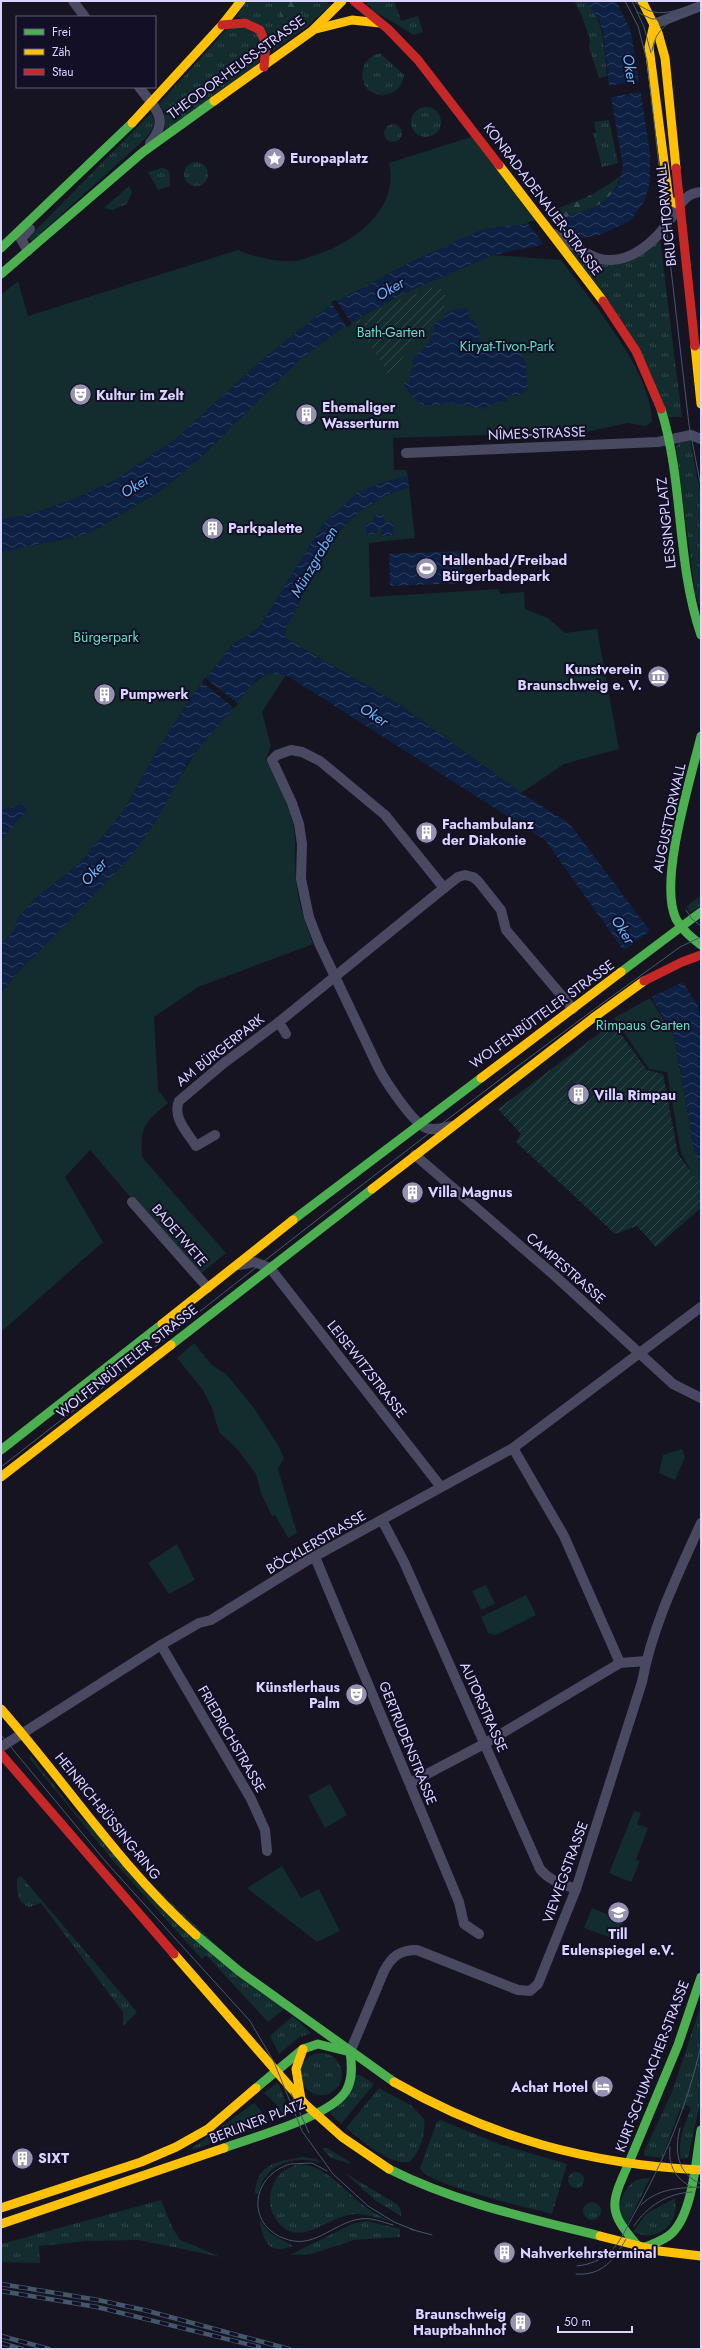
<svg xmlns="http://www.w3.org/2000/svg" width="702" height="2350" viewBox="0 0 702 2350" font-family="Jost,sans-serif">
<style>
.grass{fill:url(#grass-tufts)}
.forest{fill:url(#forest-firs)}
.park{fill:#132c2d}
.garden{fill:url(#garden-furrows)}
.water{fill:url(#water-waves)}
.pier{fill:#161421}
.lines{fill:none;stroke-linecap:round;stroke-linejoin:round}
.street{stroke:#4a4962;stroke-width:10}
.fast{stroke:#4caf50;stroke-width:9}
.slow{stroke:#ffc107;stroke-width:9}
.jam{stroke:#c62828;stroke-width:9}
.tram{stroke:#43596b;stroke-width:1}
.rail-casing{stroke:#43596b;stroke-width:4.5}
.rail{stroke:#130f26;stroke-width:3;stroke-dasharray:9;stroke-linecap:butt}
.labels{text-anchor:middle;stroke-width:4;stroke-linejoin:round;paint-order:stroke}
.street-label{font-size:14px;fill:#d9d4ff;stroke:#130f26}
.poi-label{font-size:14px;font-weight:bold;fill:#d9d4ff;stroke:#130f26;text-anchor:start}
.park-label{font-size:14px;fill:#5fe0c0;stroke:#130f26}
.water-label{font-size:15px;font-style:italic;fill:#62b6ff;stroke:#130f26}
</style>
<defs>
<pattern id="grass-tufts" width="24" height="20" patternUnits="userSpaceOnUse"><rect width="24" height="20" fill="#132c2d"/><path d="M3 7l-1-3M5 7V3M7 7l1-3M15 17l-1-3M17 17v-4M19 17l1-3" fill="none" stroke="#354a4c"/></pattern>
<pattern id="forest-firs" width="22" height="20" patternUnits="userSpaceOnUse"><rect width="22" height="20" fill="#132c2d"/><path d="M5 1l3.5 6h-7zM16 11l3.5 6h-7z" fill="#354a4c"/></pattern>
<pattern id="garden-furrows" width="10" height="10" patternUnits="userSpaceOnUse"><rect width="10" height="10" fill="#132c2d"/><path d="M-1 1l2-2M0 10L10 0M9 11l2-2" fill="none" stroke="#354a4c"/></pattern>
<pattern id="water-waves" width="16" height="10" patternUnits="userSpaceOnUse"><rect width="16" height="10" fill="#0d2144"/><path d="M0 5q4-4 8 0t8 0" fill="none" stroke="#304060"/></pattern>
</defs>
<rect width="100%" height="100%" fill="#161421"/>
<g class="grass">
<path d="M 246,1 L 325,1 L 331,5 L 309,25 L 273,51 L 271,35 L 237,16 Z"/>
<path d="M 364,1 L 394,1 L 401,21 L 418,16 L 423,32 L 414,35 L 374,11 Z"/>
<path d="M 574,1 L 586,1 C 605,23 604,48 607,76 L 599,78 L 589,48 L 590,40 L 582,16 Z"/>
<path d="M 241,26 L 260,35 L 260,60 L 254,67 L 165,131 L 164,111 L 159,104 L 226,30 Z"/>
<path d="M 380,53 L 404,75 C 402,94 382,100 368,90 C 357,76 362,58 380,53 Z"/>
<circle cx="426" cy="122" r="15"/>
<path d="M 151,113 C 157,124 153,129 146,138 L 32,241 L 28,238 Z"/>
<path d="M 609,120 L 618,163 L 602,167 L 593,133 L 596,132 L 594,122 Z"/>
<circle cx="393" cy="133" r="9"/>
<circle cx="196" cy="174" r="12"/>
<path d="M 161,168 C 172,168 170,178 170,186 L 158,190 L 148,172 Z"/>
<path d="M 129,186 L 132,192 L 127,204 L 112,210 L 104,208 Z"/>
<path d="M 660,240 L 682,417 L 669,417 L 571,250 C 579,254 589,261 599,264 C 622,269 643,253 660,240 Z"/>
<path d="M 690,439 L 701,499 L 701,609 L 695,593 L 676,447 L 681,440 Z"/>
<path d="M 700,896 L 701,905 L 690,913 L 687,906 Z"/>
<path d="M 31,1756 L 75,1812 L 284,2009 L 268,2022 L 206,1955 L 202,1959 L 114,1862 L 29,1758 Z"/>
<path d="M 21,1876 L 137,2012 L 123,2026 L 123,2012 L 41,1903 L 30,1907 C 16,1903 17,1890 17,1878 Z"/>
<path d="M 701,2005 L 701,2098 L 688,2158 L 681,2159 C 677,2142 685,2124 691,2108 L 686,2105 L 684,2110 L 680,2109 L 662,2158 L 645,2156 L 644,2152 L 672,2092 Z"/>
<path d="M 293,2016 L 311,2033 L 298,2038 L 279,2054 L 270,2036 Z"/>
<circle cx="321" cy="2074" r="21"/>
<path d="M 356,2075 L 360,2075 L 374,2084 L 341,2124 L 330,2113 Z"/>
<path d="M 277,2083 L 280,2086 L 289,2112 L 283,2115 L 276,2104 L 264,2093 Z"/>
<path d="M 379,2088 L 412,2106 L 424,2119 C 426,2134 420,2153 409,2162 C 389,2166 361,2139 346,2128 Z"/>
<path d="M 254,2103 L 270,2121 L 193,2150 L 192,2148 Z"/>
<path d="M 440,2120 L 499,2144 L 567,2164 L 552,2214 C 530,2208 427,2185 420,2168 L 437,2122 Z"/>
<path d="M 322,2148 L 327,2148 L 350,2162 L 349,2164 C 335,2156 335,2165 322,2148 Z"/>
<path d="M 302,2157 L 317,2159 L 321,2163 C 296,2155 264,2163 259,2193 L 255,2194 C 256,2165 276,2161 302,2157 Z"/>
<path d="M 300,2164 C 328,2166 345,2193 367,2208 C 375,2214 384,2218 392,2222 C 381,2219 368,2214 356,2214 C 328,2214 297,2255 274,2216 C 268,2206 269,2193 274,2183 C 279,2172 288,2167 300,2164 Z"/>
<circle cx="576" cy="2180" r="8"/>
<path d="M 345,2173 L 398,2205 L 401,2211 L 401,2216 L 376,2201 Z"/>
<path d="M 650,2178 L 626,2227 L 618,2208 C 624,2192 629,2177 650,2178 Z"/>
<path d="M 675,2198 C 680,2224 658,2243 633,2232 L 646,2214 Z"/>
<path d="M 161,2200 L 173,2229 L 180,2240 L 221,2257 L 139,2240 L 87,2241 L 39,2246 L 40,2263 L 1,2262 L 1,2244 Z"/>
<circle cx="592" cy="2211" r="9"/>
<path d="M 259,2220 L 270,2233 L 293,2246 C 267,2255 265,2242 259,2220 Z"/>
<path d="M 367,2221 L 400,2229 L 400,2237 L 354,2240 L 311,2254 L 290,2255 L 352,2224 Z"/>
</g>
<g class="forest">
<path d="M 279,1 L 304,1 L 306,6 L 305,12 L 297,15 L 292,21 L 282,20 L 278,7 Z"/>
<path d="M 620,176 C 613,206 584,212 558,220 L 549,211 C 575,203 599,193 620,176 Z"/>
</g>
<g class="park">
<path d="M 477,135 L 543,222 L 484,229 L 411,262 L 331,305 L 261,361 L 176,439 L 114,481 L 72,500 L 31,514 L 1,520 L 1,295 L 18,281 L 28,316 L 238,250 C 254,257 276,262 294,261 C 300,261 306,258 312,256 C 351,245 400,211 389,163 Z"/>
<path d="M 493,255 L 561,260 C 591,301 652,371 652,422 L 646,426 L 628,423 L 586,432 L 393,438 L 394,470 L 406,470 L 408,476 L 377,484 L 324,523 L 259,628 L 232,645 L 192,696 L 160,746 L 126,807 L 111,827 L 78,865 L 35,899 L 18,918 L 15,929 L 1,945 L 1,552 L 88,534 L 160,491 L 198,460 L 299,360 L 346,325 L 404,293 Z"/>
<path d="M 409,487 L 415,538 L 369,543 L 370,597 L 499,589 L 500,594 L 524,592 L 525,609 L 548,618 L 565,633 L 597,629 L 619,749 L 564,764 L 521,793 L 400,705 L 285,638 C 284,625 291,619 297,608 C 301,600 301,589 306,581 C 310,573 316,566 321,558 C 346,519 364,502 409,487 Z"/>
<path d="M 269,673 L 286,675 L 262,712 L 271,746 L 266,759 C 276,780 288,801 293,824 C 297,843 294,861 296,879 C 298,902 305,922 313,944 L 198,987 L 154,1017 L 158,1090 L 168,1103 C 145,1122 140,1126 142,1157 L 226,1253 L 198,1276 L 90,1150 L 65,1177 L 103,1242 L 1,1332 L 1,992 C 11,982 24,963 34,957 L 178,780 C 195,751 240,687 269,673 Z"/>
<path d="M 650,998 L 674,1036 L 695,1154 L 701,1164 L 701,1185 L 697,1182 L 681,1153 L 667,1072 L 649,1069 L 614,1018 Z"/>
<path d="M 194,1343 L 212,1365 L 226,1374 L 254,1408 L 278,1445 L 284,1458 L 278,1469 L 297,1533 L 288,1538 L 275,1515 L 272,1516 L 261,1493 L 256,1474 L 237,1449 L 219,1432 L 212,1408 L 203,1390 L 177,1358 Z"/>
<path d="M 682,1449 L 685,1457 L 675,1480 L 659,1473 L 663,1455 Z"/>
<path d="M 177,1544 L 195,1580 L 169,1594 L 148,1563 Z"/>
<path d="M 486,1585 L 495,1604 L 481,1610 L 472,1591 Z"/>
<path d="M 526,1595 L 536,1615 L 496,1635 L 488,1633 L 481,1617 Z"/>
<path d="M 330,1784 L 347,1815 L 325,1828 L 308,1796 Z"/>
<path d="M 634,1811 L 641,1813 L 637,1824 L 648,1828 L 636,1860 L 640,1861 L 631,1882 L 609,1873 Z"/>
<path d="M 282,1866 L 301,1898 L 319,1889 L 340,1931 L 317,1942 L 247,1888 Z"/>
<path d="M 592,1908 L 624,1921 L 617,1940 L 584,1928 Z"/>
</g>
<g class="garden">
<path d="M 439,286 L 447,297 L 443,310 L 413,344 L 388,376 L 380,359 L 355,323 C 382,306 409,295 439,286 Z"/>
<path d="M 613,1023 L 647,1070 L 663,1074 L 678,1154 L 701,1185 L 701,1208 L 656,1247 L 637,1226 L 615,1234 L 516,1142 L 521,1134 L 498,1109 Z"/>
</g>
<g class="water">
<path d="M 586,1 L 616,1 L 630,29 L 634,49 L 650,153 L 650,181 L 645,200 L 630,221 L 600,235 L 555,242 L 493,255 L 404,293 L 346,325 L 299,360 L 198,460 L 160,491 L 88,534 L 1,552 L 1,520 L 31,514 L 72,500 L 114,481 L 176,439 L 261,361 L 331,305 L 411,262 L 484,229 L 558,220 L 595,207 L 605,201 L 618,186 L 623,166 L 609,86 L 603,32 L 599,20 Z"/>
<path d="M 463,308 L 468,309 L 469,317 L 471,320 L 474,320 L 480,333 L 478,339 L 493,348 L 502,344 L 509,344 L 520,353 L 526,363 L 528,389 L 518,396 L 508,395 L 507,402 L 499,401 L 483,409 L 448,402 L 438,405 L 421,405 L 410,394 L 404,385 L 405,382 L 409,383 L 411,368 L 415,367 L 412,362 C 421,346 430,350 434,327 L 431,325 L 437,323 L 436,320 L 440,321 L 444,319 L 444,315 L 449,311 Z"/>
<path d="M 408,476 L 409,487 C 364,502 346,519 321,558 C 316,567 308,574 304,584 C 301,591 301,601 297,608 C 292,619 284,624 285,638 L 400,705 L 521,793 L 569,823 L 650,931 L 697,1004 L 701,1020 L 701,1164 L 695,1154 L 674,1036 L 629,958 L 545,840 L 286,675 L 269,673 L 257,679 L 189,760 L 155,823 L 132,855 L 34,957 C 24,963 11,982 1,992 L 1,945 L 15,929 L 18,918 L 35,899 L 78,865 L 111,827 L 126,807 L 160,746 L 192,696 L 232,645 L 259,628 L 324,523 L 357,493 L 377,484 Z"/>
<path d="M 384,514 L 385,522 L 393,522 L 394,535 L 381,536 L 381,527 L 377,527 L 377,534 L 366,535 L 366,523 L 373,523 L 373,515 Z"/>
<path d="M 462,551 L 463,583 L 390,586 L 389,554 Z"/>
<path d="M 23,804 L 27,810 L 1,840 L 1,810 Z"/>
</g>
<g class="pier">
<path d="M 640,81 L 641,92 L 610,97 L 609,86 Z"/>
<path d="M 554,218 L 569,234 L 577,240 L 545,246 L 527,222 Z"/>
<path d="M 336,300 L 352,324 L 347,327 L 331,302 Z"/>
<path d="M 205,678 L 238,704 L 234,708 L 202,682 Z"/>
<path d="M 651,930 L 685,981 L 650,998 L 622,952 Z"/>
</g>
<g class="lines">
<g class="street">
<path d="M 73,1 L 85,17"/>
<path d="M 654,24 L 701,6"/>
<path d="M 139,87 C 154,107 171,119 150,143"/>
<path d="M 554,234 C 568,242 582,252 597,258 C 628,268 657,240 672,217 C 680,205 685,193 701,192"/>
<path d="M 28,251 L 21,239 L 30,229"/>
<path d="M 406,453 L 658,442 L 691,435 L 701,439"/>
<path d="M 444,888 L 385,815 L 320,761 L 302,752 L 291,750 L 277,755 L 272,760 L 292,803 L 299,824 L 302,844 L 301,879 L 309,917 L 319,943 L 378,1067 C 385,1081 413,1123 426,1128 C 435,1131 443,1128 451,1126"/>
<path d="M 286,1034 L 279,1022 L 444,888 L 458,877 L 465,875 L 473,877 L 478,881 L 501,910 L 506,930 L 573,1009"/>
<path d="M 215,1135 L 196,1146 C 187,1132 172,1117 179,1101 L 224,1063 L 279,1022"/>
<path d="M 415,1155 L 554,1275 L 673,1384 L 701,1398"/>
<path d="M 132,1202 L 208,1288"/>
<path d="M 239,1265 L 254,1262 L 270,1268 L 441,1487"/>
<path d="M 513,1448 L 564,1536 L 620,1663 L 646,1661"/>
<path d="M 382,1520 L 404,1562 L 540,1869 C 550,1881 562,1884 576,1889"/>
<path d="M 315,1557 L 459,1902 L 464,1924 L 479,1934"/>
<path d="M 161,1645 L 251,1799 L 265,1830 L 267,1851"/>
<path d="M 1,1747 L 161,1645 L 199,1623 L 211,1620 L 308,1560 L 513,1448 L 701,1307"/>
<path d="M 410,1783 L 484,1744 L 620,1663"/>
<path d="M 350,2052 L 384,1971 C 392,1956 400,1950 417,1950 L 518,1990 L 530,1991 L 538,1984 L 576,1889 L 642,1682 C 652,1627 678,1574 701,1523"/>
</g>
<g class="fast">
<path d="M 1,248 L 132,123"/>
<path d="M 1,274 L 143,152 L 214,101"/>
<path d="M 661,409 C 684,483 676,562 701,635"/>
<path d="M 701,736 C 691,778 658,881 676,919 C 682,930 691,937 701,945"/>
<path d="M 621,972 L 701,912"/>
<path d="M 293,1220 L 481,1078"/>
<path d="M 171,1345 L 372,1189"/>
<path d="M 1,1450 L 162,1324"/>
<path d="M 196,1935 L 239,1971 L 394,2082"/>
<path d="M 224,2148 C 253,2137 330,2117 346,2091 C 353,2079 352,2065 350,2052 L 318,2044 L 303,2049 L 256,2088"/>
<path d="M 628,2165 L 678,2045 L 701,1977"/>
<path d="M 628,2165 C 610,2205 608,2211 637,2245"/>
<path d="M 389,2169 C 457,2203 528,2218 600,2236"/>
<path d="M 645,2247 C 655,2243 665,2240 672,2233 C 693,2213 696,2158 701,2130"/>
</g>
<g class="slow">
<path d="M 642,1 L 658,33 L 665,58 L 676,168"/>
<path d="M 654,24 L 649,47 L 669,200 L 679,205"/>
<path d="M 316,29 L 352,20 L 380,23"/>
<path d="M 214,101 L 312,31 L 342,1"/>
<path d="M 132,123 L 222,25 L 241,1"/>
<path d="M 499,165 L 603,301"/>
<path d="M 695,346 L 701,404"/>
<path d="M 481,1078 L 621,972"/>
<path d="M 372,1189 L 593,1018 L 644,981"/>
<path d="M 162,1324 L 293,1220"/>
<path d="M 1,1477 L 171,1345"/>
<path d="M 1,1709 C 67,1784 121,1868 196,1935"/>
<path d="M 174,1954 L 305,2104 L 342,2137 L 389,2169"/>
<path d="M 394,2082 C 492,2138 588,2164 701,2170"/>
<path d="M 301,2099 L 296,2069 L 303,2049"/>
<path d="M 1,2208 L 141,2162 L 176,2147 L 208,2129 L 256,2088"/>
<path d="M 1,2224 L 224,2148"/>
<path d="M 600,2236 L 659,2251 L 701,2256"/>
</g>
<g class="jam">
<path d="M 354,1 L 388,29 L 418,60 L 499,165"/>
<path d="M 222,25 L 245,23 L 260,30 L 266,44 L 264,67"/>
<path d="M 676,168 L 695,346"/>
<path d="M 603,301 L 636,351 L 661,409"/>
<path d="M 644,981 L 682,962 L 701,955"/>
<path d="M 1,1754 L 174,1954"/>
</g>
<g class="tram">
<path d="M 625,1 L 638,26 L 647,61 L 689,425 L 701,487"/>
<path d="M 632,1 L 644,27 L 651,53"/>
<path d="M 634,1 C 657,22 675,10 701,2"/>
<path d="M 637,12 L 652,19 L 673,18"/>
<path d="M 652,51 C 656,23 678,17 701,9"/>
<path d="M 686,910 L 692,919 L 701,926"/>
<path d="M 1,1467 C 226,1292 448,1113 680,947 L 701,937"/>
<path d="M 1,1735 L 106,1862 L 250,2021 L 274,2062 L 302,2131 L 333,2174 L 368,2206 L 394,2222 L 414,2230"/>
<path d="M 291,2093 L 309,2133"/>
<path d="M 680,2128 C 674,2151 677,2174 701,2184"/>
<path d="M 670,2147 C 668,2165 675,2179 692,2187"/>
<path d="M 290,2164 C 251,2176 246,2223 283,2238 C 314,2251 332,2223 360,2219 C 371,2217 382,2222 393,2225"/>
<path d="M 291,2164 L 312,2163 L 327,2171"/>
<path d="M 641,2205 C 658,2188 679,2188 701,2187"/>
<path d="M 634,2226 C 647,2206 668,2193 692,2192"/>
<path d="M 410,2229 L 432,2235"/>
<path d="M 577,2266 C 589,2265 601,2260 610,2252 C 621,2242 627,2226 634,2214 C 664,2161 688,2104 701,2045"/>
<path d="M 576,2274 C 602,2276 614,2260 626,2239"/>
</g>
<defs>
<g id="rail">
<path d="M 1,2284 L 98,2300 L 144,2310 L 289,2349"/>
<path d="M 1,2291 L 97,2307 L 259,2347"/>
<path d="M 1,2336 L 49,2349"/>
<path d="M 1,2343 L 22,2349"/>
</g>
</defs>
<use href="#rail" class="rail-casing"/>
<use href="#rail" class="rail"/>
</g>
<defs>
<symbol id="sight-disc" viewBox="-11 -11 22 22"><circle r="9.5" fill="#9591b1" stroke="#130f26"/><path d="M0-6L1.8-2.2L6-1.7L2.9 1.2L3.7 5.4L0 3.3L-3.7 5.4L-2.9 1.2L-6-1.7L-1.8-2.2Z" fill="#fff"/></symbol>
<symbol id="theatre-disc" viewBox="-11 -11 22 22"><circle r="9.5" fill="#9591b1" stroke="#130f26"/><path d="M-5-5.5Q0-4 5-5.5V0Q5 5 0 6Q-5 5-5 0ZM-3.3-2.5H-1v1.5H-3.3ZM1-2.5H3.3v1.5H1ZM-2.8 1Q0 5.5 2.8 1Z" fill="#fff"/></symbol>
<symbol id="building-disc" viewBox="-11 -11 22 22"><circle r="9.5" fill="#9591b1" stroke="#130f26"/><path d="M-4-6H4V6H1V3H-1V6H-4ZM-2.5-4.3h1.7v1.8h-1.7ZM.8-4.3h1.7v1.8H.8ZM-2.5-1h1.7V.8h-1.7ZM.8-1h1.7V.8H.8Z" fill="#fff"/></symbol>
<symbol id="stadium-disc" viewBox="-11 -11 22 22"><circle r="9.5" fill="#9591b1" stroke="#130f26"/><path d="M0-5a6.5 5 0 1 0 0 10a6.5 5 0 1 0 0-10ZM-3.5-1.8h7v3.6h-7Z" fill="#fff"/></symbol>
<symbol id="museum-disc" viewBox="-11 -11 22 22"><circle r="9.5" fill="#9591b1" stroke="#130f26"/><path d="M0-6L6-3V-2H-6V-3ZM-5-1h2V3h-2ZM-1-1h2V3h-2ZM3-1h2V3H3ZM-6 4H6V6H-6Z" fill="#fff"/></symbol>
<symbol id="school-disc" viewBox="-11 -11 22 22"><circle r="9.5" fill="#9591b1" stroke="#130f26"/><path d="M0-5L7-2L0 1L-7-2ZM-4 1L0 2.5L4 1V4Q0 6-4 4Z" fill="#fff"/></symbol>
<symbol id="hotel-disc" viewBox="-11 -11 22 22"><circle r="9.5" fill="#9591b1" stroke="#130f26"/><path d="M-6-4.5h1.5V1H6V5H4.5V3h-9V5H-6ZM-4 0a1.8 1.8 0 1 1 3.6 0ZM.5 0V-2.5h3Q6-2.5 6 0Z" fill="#fff"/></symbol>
</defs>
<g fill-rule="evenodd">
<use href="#sight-disc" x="262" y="146" width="25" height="25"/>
<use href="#theatre-disc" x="68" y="382" width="25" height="25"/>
<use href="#building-disc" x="294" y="402" width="25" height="25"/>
<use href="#building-disc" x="200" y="516" width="25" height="25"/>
<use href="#stadium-disc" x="414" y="556" width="25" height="25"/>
<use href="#museum-disc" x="646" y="664" width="25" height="25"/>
<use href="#building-disc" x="92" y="682" width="25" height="25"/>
<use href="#building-disc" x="414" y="820" width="25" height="25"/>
<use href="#building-disc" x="566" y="1082" width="25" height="25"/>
<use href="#building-disc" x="400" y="1180" width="25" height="25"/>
<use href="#theatre-disc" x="344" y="1682" width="25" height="25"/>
<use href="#school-disc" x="606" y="1900" width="25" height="25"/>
<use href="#hotel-disc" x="590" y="2074" width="25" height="25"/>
<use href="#building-disc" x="10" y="2146" width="25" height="25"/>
<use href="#building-disc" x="492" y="2240" width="25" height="25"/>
<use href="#building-disc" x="508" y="2310" width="25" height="25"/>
</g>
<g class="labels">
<g class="street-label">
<text transform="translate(236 67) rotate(-36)" y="5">THEODOR-HEUSS-STRASSE</text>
<text transform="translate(543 199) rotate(53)" y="5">KONRAD-ADENAUER-STRASSE</text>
<text transform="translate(666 215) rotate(-96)" y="5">BRUCHTORWALL</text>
<text transform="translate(537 433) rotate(-2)" y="5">NÎMES-STRASSE</text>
<text transform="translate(666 523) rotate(-96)" y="5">LESSINGPLATZ</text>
<text transform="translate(669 818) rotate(-78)" y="5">AUGUSTTORWALL</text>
<text transform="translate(542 1014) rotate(-36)" y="5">WOLFENBÜTTELER STRASSE</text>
<text transform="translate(220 1050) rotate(-38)" y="5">AM BÜRGERPARK</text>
<text transform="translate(180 1235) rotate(49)" y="5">BADETWETE</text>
<text transform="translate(566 1268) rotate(41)" y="5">CAMPESTRASSE</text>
<text transform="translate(127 1361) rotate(-38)" y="5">WOLFENBÜTTELER STRASSE</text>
<text transform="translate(367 1369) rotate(52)" y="5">LEISEWITZSTRASSE</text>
<text transform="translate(316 1542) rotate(-30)" y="5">BÖCKLERSTRASSE</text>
<text transform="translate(484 1707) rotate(66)" y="5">AUTORSTRASSE</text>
<text transform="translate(232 1739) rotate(60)" y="5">FRIEDRICHSTRASSE</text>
<text transform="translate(408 1743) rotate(68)" y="5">GERTRUDENSTRASSE</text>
<text transform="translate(108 1816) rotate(51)" y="5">HEINRICH-BÜSSING-RING</text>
<text transform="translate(565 1872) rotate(-70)" y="5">VIEWEGSTRASSE</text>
<text transform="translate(652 2066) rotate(-69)" y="5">KURT-SCHUMACHER-STRASSE</text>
<text transform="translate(257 2121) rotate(-21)" y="5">BERLINER PLATZ</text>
</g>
<g class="poi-label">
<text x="290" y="163">Europaplatz</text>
<text x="96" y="400">Kultur im Zelt</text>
<text x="322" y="412">Ehemaliger<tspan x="322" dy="16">Wasserturm</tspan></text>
<text x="228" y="533">Parkpalette</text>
<text x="442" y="565">Hallenbad/Freibad<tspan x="442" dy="16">Bürgerbadepark</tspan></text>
<text x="642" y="674" text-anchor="end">Kunstverein<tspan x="642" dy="16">Braunschweig e. V.</tspan></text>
<text x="120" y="699">Pumpwerk</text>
<text x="442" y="829">Fachambulanz<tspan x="442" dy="16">der Diakonie</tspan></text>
<text x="594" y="1100">Villa Rimpau</text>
<text x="428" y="1197">Villa Magnus</text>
<text x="340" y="1692" text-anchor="end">Künstlerhaus<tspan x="340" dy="16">Palm</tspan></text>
<text x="618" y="1939" text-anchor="middle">Till<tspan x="618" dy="16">Eulenspiegel e.V.</tspan></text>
<text x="588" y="2092" text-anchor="end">Achat Hotel</text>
<text x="38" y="2163">SIXT</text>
<text x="520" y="2258">Nahverkehrsterminal</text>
<text x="506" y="2319" text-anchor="end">Braunschweig<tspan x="506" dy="16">Hauptbahnhof</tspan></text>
</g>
<g class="park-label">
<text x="391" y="337">Bath-Garten</text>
<text x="507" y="351">Kiryat-Tivon-Park</text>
<text x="106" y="642">Bürgerpark</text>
<text x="643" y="1030">Rimpaus Garten</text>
</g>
<g class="water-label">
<text transform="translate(630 69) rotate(81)" y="5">Oker</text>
<text transform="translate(390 289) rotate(-30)" y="5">Oker</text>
<text transform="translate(135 486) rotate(-32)" y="5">Oker</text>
<text transform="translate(314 562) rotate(-60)" y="5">Münzgraben</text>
<text transform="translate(374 715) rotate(33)" y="5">Oker</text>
<text transform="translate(94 872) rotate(-47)" y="5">Oker</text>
<text transform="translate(623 930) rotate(58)" y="5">Oker</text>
</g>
</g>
<rect width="702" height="2350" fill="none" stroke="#d9d4ff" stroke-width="4"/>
<rect x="16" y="16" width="140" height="72" fill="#130f26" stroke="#625e7d"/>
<rect x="24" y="29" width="20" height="6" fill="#4caf50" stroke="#625e7d"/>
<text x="52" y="36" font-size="12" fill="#d9d4ff">Frei</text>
<rect x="24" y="49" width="20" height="6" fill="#ffc107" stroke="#625e7d"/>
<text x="52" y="56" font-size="12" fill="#d9d4ff">Zäh</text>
<rect x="24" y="69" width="20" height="6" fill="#c62828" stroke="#625e7d"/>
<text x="52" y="76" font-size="12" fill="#d9d4ff">Stau</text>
<path d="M558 2326v6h74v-6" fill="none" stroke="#d9d4ff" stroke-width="2"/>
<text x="564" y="2326" font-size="12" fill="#d9d4ff" stroke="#130f26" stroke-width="3" paint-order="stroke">50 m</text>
</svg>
